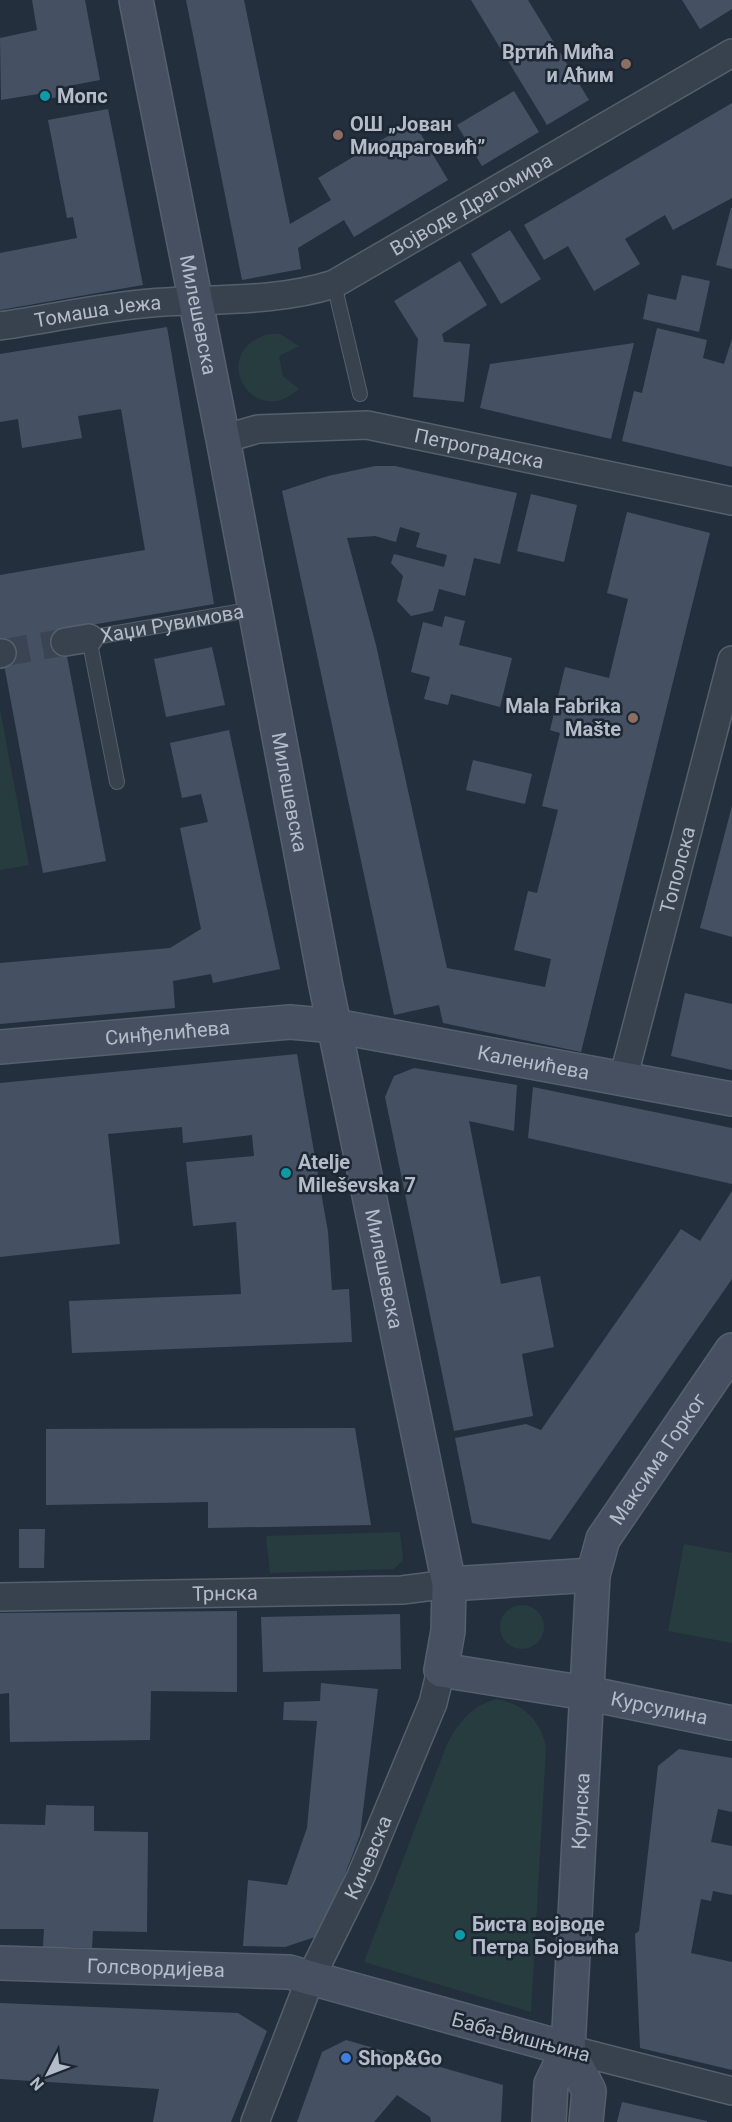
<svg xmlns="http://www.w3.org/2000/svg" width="732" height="2122" viewBox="0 0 732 2122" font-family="Roboto,sans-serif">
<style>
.green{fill:#263c3f}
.building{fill:#455162}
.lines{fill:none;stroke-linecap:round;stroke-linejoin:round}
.street-tunnel{stroke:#3a4453;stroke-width:27;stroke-dasharray:27 14;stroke-linecap:butt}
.lane-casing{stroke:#565f6c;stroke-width:16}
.street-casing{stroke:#565f6c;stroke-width:30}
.secondary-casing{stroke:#565f6c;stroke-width:36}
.lane{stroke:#38414e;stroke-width:14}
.street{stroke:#38414e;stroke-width:27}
.secondary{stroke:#465061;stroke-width:33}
.education-dot{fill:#8d6e63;stroke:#1d2633;stroke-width:2}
.culture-dot{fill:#0f9aa8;stroke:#1d2633;stroke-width:2}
.shop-dot{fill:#3f7fe0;stroke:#1d2633;stroke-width:2}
.labels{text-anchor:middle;stroke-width:5;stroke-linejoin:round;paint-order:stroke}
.poi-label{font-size:20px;font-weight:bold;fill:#b4bcc9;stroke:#1d2633;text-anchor:start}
.street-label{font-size:20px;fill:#b4bcc9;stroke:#1d2633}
</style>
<rect width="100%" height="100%" fill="#242f3e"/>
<g class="green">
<path d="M 269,334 L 280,334 L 299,346 L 279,356 L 283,376 L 299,389 C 251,432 207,350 269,334 Z"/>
<path d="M 0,709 L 29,865 L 0,870 Z"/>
<path d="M 400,1532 L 403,1560 L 394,1569 L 270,1573 L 266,1536 Z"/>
<path d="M 684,1544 L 732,1553 L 732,1643 L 668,1631 Z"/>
<circle cx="522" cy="1627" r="22"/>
<path d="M 497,1699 C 525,1705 541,1721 546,1748 L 531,2012 L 364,1962 L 447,1744 C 459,1722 472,1705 497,1699 Z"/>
</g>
<g class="building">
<path d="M 32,0 L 85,0 L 100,80 L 58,88 L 60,97 L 45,99 L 44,93 L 1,100 L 0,38 L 37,30 Z"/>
<path d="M 186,0 L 244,0 L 290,224 L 331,200 L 318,178 L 413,121 L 448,180 L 354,237 L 344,220 L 298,248 L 301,269 L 242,280 Z"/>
<path d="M 471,0 L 528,0 L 589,100 L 547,125 Z"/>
<path d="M 682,0 L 732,0 L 732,9 L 700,29 Z"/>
<path d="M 514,91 L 539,132 L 482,166 L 457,125 Z"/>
<path d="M 732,103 L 732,198 L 673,230 L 665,215 L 625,239 L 640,264 L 594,291 L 568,246 L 544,260 L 524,225 Z"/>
<path d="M 108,109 L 143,285 L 0,310 L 0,253 L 77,238 L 73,217 L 67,218 L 48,120 Z"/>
<path d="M 731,208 L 732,208 L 732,269 L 716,265 Z"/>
<path d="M 510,230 L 541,279 L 501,304 L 471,254 Z"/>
<path d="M 460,261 L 487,305 L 442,334 L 444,342 L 470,344 L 464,402 L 413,397 L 418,339 L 394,301 Z"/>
<path d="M 682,275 L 710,281 L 699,332 L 643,319 L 648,294 L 676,300 Z"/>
<path d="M 167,327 L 214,604 L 62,630 L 106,861 L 43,873 L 0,643 L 0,575 L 145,550 L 121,409 L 78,416 L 82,438 L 22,448 L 18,419 L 0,422 L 0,354 Z"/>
<path d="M 657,328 L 707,340 L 703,358 L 724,364 L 732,339 L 732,467 L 622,441 L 634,391 L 642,393 Z"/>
<path d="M 634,343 L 611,439 L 480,408 L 490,364 Z"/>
<path d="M 375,466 L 395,466 L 517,493 L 500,564 L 474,558 L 465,596 L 439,589 L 433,611 L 411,616 L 397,601 L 403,576 L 391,563 L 394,554 L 444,567 L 447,555 L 416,547 L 420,533 L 400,527 L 396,542 L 375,536 L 347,538 L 376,645 L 447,968 L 463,971 L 545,987 L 551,959 L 514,950 L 528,891 L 537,893 L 558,810 L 542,806 L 560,733 L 550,730 L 565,667 L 609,678 L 628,599 L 607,593 L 627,512 L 710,533 L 581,1052 L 443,1023 L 439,1005 L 394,1015 L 282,491 L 328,476 Z"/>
<path d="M 531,494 L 577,505 L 564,562 L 517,551 Z"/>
<path d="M 445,616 L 465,621 L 459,645 L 512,658 L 500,707 L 451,694 L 448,705 L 424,699 L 430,677 L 411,672 L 423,622 L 442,627 Z"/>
<path d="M 212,647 L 225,705 L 166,717 L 154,659 Z"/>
<path d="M 229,730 L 280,969 L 213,983 L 211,974 L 173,981 L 175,1008 L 0,1024 L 0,963 L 170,948 L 201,929 L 180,828 L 208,822 L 201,794 L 182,798 L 170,743 Z"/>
<path d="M 473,760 L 532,774 L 525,804 L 466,790 Z"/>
<path d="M 732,806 L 732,937 L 700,928 Z"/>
<path d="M 685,993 L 732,1004 L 732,1070 L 671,1056 Z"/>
<path d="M 297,1054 L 328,1232 L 332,1290 L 349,1289 L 352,1342 L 72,1353 L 69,1301 L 241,1294 L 236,1222 L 193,1226 L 186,1162 L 254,1156 L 252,1135 L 183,1143 L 182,1127 L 108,1134 L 120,1244 L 0,1257 L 0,1083 Z"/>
<path d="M 414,1068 L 517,1085 L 514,1131 L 469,1121 L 501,1284 L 540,1276 L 554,1347 L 522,1354 L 533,1416 L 454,1431 L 385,1097 L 394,1076 Z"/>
<path d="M 533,1087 L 732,1128 L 732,1184 L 528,1138 Z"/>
<path d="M 732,1191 L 732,1279 L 550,1540 L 472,1523 L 455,1438 L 526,1424 L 541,1430 L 681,1229 L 700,1241 Z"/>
<path d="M 355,1428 L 371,1525 L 208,1528 L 208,1502 L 46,1505 L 46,1429 Z"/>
<path d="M 19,1529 L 45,1529 L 44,1568 L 19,1568 Z"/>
<path d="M 237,1611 L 237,1692 L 151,1691 L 150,1740 L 10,1742 L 9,1693 L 0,1694 L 0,1613 Z"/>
<path d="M 400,1614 L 401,1669 L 263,1672 L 261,1617 Z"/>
<path d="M 321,1683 L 378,1689 L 360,1835 L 324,1929 L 315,1937 L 285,1947 L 243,1946 L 248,1880 L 287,1885 L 307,1828 L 317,1721 L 283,1720 L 284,1702 L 320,1701 Z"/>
<path d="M 679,1749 L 732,1758 L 732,1812 L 718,1809 L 711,1842 L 732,1846 L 732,1895 L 713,1891 L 711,1901 L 701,1899 L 691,1953 L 732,1962 L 732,2070 L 640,2048 L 635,1934 L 639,1931 L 658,1766 Z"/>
<path d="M 46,1805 L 94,1806 L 94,1831 L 148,1832 L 147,1932 L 93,1931 L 92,1948 L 69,1947 L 43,1947 L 44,1929 L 0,1929 L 0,1824 L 45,1825 Z"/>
<path d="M 0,2003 L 238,2013 L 267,2031 L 231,2122 L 153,2122 L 159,2089 L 0,2079 Z"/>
<path d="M 346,2040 L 503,2085 L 501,2122 L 431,2122 L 430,2117 L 397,2095 L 374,2122 L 297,2122 L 322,2052 Z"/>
<path d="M 622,2102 L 707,2121 L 707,2122 L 617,2122 Z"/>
</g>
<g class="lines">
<path class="street-tunnel" d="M 2,653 L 65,642"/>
<defs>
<g id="lane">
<path d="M 334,284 L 360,394"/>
<path id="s1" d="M 117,782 L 89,638 L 254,609"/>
</g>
<g id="street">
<path id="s2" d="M 0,326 C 50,319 101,307 151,303 C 213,298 274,303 334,284 L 732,53"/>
<path id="s3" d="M 223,439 L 258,429 L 367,425 L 732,501"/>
<path d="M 65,642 L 89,638"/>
<path d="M 0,654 L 2,653"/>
<path id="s4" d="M 623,1079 L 732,660"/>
<path id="s5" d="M 0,1597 L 402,1590 L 449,1584"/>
<path d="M 568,2049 L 732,2091"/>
<path id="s6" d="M 255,2122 L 311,1977 L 361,1876 L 433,1703 L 441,1670"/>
</g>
<g id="secondary">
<path id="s7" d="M 136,0 L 223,439 L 326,986 L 449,1584 L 448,1631 L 441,1670 L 586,1693 L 732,1723"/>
<path id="s8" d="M 0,1047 L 290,1022 L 335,1026 L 732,1099"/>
<path d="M 449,1584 L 593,1575"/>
<path id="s9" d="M 0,1963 L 289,1972 L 568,2049"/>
<path d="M 568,2049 L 589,2091 L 586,2122"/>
<path id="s10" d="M 549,2122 L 551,2084 L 568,2049 L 593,1575 L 603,1539 L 732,1350"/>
</g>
</defs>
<use href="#lane" class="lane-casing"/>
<use href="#street" class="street-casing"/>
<use href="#secondary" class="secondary-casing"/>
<use href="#lane" class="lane"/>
<use href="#street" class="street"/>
<use href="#secondary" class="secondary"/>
</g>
<g class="education-dot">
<circle cx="626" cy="64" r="6"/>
<circle cx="338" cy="135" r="6"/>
<circle cx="633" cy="718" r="6"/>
</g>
<g class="culture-dot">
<circle cx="45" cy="96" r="6"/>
<circle cx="286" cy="1173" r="6"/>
<circle cx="460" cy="1935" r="6"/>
</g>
<circle class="shop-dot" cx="346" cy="2058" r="6"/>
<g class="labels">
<g class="poi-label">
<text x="614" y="59" text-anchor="end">Вртић Мића<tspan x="614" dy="23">и Аћим</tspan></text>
<text x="57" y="103">Мопс</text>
<text x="350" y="131">ОШ „Јован<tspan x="350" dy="23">Миодраговић”</tspan></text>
<text x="621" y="713" text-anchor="end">Mala Fabrika<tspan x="621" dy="23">Mašte</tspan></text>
<text x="298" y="1169">Atelje<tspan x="298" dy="23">Mileševska 7</tspan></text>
<text x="472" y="1931">Биста војводе<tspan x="472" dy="23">Петра Бојовића</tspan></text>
<text x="358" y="2065">Shop&amp;Go</text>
</g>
<g class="street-label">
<text dy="7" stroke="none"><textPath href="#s2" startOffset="496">Војводе Драгомира</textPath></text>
<text dy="7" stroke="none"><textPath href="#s2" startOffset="99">Томаша Јежа</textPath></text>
<text dy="7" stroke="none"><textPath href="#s7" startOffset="321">Милешевска</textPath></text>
<text dy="7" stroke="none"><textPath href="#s3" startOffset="260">Петроградска</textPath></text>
<text dy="7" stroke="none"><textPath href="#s1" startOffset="231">Хаџи Рувимова</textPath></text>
<text dy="7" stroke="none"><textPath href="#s7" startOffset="807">Милешевска</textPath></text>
<text dy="7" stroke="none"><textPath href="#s4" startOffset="216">Тополска</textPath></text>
<text dy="7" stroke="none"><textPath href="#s8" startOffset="168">Синђелићева</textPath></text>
<text dy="7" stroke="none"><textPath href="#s8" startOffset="538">Каленићева</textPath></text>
<text dy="7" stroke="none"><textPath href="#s7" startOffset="1293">Милешевска</textPath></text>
<text dy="7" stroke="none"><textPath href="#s10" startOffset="686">Максима Горког</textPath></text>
<text dy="7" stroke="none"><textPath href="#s5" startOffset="225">Трнска</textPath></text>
<text dy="7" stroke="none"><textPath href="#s7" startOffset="1923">Курсулина</textPath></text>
<text dy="7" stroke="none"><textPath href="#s10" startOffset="315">Крунска</textPath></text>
<text dy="7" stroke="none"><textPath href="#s6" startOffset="288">Кичевска</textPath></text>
<text dy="7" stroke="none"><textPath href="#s9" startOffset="156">Голсвордијева</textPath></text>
<text transform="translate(521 2037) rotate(15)" y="7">Баба-Вишњина</text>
</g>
</g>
<g transform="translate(48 2074) rotate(228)" stroke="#1d2633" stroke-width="4.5" paint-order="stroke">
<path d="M0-4.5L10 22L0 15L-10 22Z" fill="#b4bcc9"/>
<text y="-9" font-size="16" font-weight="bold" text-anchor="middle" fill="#b4bcc9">N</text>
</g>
</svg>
